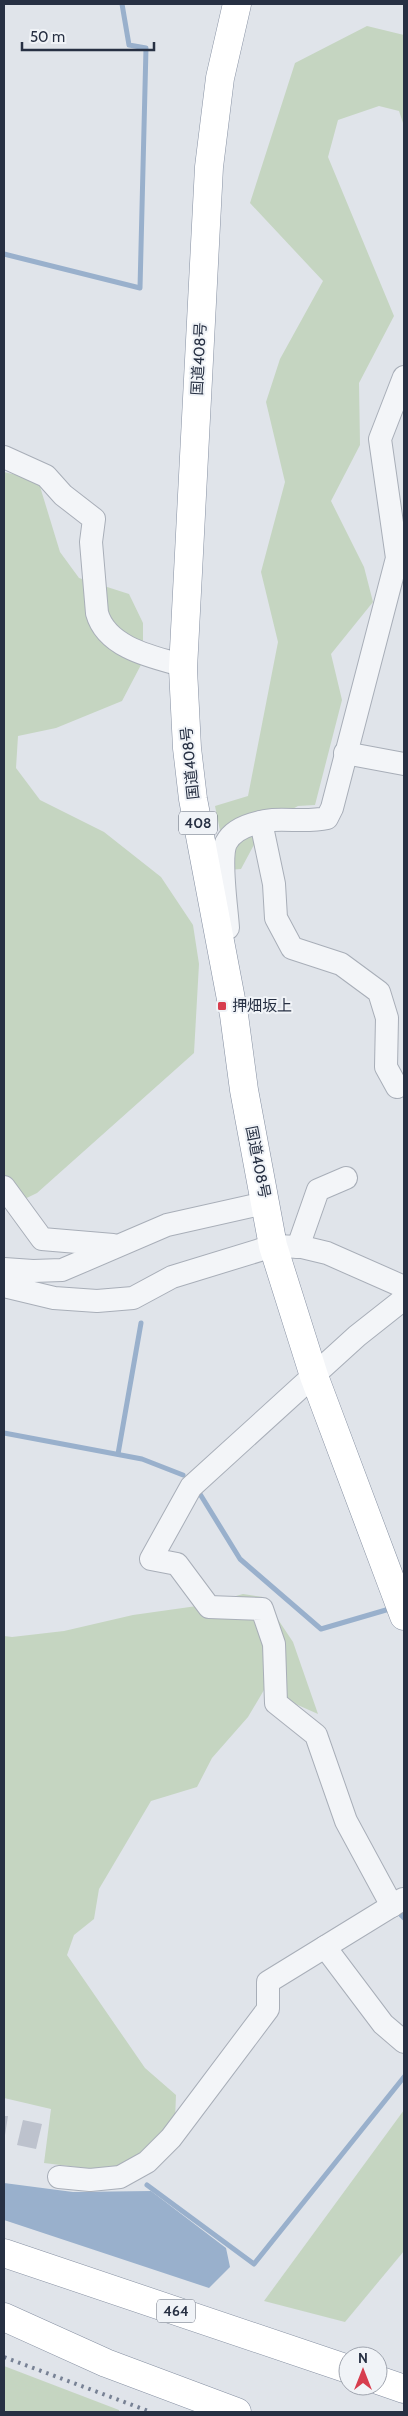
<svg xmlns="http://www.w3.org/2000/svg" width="408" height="2416" viewBox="0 0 408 2416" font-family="Cabin,'Noto Sans JP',sans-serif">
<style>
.green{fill:#c5d5c1}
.water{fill:#99b0cc}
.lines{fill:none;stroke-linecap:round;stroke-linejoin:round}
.stream{stroke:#99b0cc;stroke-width:5}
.building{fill:#bdc2cd}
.minor-casing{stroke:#a8aeb8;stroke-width:24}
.highway-casing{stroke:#8690a2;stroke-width:29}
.minor{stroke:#f3f5f8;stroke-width:22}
.highway{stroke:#fff;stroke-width:28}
.rail{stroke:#788295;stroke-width:4;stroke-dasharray:2.5 5;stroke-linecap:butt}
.poi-dot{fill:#d73d4e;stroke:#f0f3f7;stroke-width:2}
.labels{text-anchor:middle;stroke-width:4;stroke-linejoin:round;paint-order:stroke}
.shield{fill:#f0f3f7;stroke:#636a79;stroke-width:1}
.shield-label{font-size:14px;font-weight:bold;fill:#273043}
.street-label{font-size:15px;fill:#273043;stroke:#f0f3f7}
.poi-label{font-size:15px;fill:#273043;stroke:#f0f3f7;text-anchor:start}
</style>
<rect width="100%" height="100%" fill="#e0e4ea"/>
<g class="green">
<path d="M 367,26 L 404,35 L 404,126 L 399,111 L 379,106 L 338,120 L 328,157 L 394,316 L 359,383 L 360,445 L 331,501 L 364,567 L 373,602 L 331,654 L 342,700 L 315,805 L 298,806 L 265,824 L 241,869 L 228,870 L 215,806 L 248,796 L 278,642 L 261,572 L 285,482 L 266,402 L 280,359 L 323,281 L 250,203 L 295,63 Z"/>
<path d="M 4,472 L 38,480 L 60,552 L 79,578 L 129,594 L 143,623 L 143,661 L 122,701 L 56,728 L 18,736 L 16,768 L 40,800 L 104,832 L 161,877 L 193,925 L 199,964 L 194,1053 L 37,1193 L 4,1209 Z"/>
<path d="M 243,1594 L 263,1597 L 293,1642 L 318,1714 L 264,1690 L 248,1717 L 212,1758 L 197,1787 L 151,1801 L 99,1889 L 94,1919 L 74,1935 L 67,1955 L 145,2068 L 176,2095 L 175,2120 L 155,2144 L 110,2171 L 44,2163 L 51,2109 L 4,2098 L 4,1636 L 12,1637 L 64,1631 L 133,1615 L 204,1605 Z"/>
<path d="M 404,2110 L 404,2251 L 345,2322 L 264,2301 Z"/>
<path d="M 4,2366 L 119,2410 L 119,2412 L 4,2412 Z"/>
</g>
<path class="water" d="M 4,2183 L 73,2192 L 151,2191 L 226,2248 L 230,2267 L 209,2288 L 4,2220 Z"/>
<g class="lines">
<g class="stream">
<path d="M 4,254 L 140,288 L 146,48 L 129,45 L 122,4"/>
<path d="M 4,1433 L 142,1459 L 183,1475"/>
<path d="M 118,1454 L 141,1323"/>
<path d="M 200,1494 L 240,1559 L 321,1629 L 386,1610"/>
<path d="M 404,1912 L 401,1915 L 404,1918"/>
<path d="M 147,2185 L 254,2264 L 404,2077"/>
</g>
</g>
<g class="building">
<path d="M 4,2116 L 8,2116 L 5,2135 L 4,2135 Z"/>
<path d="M 23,2120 L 42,2124 L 36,2149 L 17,2145 Z"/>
</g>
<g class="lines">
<defs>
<g id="minor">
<path d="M 4,457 L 46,476 L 63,495 L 94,519 L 91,542 L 97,613 C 106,646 148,656 178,664 L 183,669"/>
<path d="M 345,753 L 404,764"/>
<path d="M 261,822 L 274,884 L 276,918 L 292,948 L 341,964 L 379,992 L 387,1018 L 386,1067 L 397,1087"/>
<path d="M 228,928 C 227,910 219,858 226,843 C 234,827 256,822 273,820 C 291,819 310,822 327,818 L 332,808 L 397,558 L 380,439 L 404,377"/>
<path d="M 4,1187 L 42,1239 L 113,1245"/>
<path d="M 298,1247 L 318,1190 L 346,1178"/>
<path d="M 4,1269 L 33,1271 L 62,1270 L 167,1225 L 265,1203"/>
<path d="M 4,1286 L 54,1298 L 97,1301 L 133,1298 L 172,1277 L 273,1246 L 302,1247 L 327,1253 L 404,1287"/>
<path d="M 392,1906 L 346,1821 L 316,1735 L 276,1703 L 274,1644 L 262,1609 L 209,1607 L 177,1564 L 151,1559 L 191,1487 L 357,1336 L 404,1299"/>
<path d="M 325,1947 L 383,2024 L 404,2042"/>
<path d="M 59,2177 L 90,2180 L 120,2177 L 147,2162 L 171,2138 L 268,2009 L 268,1982 L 403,1899"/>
</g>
<g id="highway">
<path d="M 237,4 L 220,78 L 209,167 L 183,669 L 187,748 L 193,799 L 234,1015 L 244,1090 L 273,1246 L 314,1376 L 404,1616"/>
<path d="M 4,2253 L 348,2369"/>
<path d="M 4,2317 L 106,2363 L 237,2412"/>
<path d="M 378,2380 L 404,2389"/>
</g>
</defs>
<use href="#minor" class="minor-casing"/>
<use href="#highway" class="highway-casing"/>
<use href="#minor" class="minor"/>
<use href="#highway" class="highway"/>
<path class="rail" d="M 4,2357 L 151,2412"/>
</g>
<rect class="poi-dot" x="217" y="1001" width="10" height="10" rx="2.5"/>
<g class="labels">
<g class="shield">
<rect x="179" y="811.5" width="38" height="23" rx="4"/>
<rect x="157" y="2299.5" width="38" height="23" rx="4"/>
</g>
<g class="shield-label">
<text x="198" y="828">408</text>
<text x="176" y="2316">464</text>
</g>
<g class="street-label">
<text transform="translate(199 359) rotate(-87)" y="5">国道408号</text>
<text transform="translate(190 763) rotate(-96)" y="5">国道408号</text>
<text transform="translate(258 1162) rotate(79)" y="5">国道408号</text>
</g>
<g class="poi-label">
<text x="232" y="1011">押畑坂上</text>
</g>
</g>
<rect width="408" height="2416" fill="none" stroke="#273043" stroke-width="10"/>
<g transform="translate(363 2371)"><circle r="24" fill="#f0f3f7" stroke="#a0a5af"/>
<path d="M0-4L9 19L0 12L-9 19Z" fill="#d73d4e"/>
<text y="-8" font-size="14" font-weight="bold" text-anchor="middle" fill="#273043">N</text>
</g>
<path d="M22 42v8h132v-8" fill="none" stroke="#273043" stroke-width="2.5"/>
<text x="30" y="42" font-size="15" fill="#273043" stroke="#f0f3f7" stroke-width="4" paint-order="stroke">50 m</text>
</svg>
